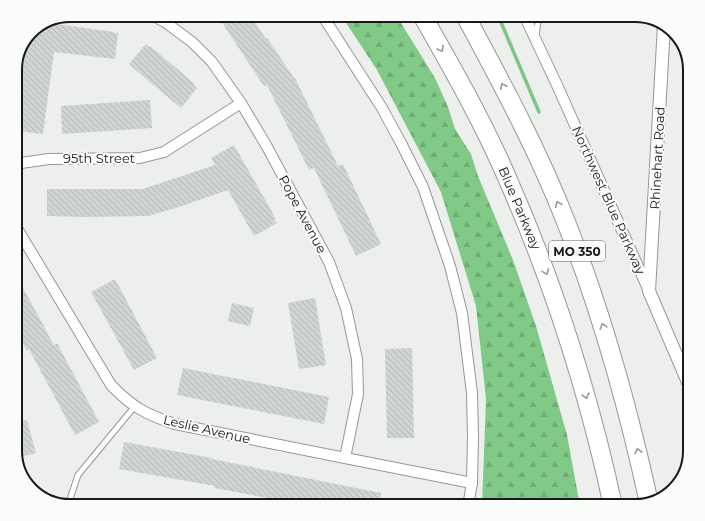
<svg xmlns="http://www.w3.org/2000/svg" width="705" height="521" viewBox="0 0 705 521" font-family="Montserrat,sans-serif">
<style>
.forest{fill:url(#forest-firs)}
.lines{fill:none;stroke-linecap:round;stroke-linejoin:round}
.stream{stroke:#7dc685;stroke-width:3.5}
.building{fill:url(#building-back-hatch)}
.service-casing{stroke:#959895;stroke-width:7}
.minor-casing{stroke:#959895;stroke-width:12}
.tertiary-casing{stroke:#959895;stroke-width:14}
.motorway-casing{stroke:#959895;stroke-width:20}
.service{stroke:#fff;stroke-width:5}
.minor{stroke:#fff;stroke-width:10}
.tertiary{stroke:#fff;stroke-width:12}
.motorway{stroke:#fff;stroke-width:18}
.oneway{stroke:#979897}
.labels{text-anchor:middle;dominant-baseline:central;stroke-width:4;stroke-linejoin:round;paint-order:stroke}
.shield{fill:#f9fcf9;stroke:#5c5d5c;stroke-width:1}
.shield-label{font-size:12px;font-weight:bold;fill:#181918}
.street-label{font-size:13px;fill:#181918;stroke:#f9fcf9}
.rim{fill:none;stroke:#181918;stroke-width:2}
</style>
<defs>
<pattern id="forest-firs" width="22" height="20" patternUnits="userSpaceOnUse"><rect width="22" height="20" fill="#80c987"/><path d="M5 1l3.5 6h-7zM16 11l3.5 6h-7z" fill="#6eac74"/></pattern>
<pattern id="building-back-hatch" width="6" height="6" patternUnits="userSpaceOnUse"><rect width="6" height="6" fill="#d1d5d1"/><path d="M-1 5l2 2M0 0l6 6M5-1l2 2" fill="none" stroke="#b3b6b3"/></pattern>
</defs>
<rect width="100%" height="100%" fill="#ecefec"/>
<path class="forest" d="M 341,15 L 396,15 L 435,78 L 448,107 L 455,129 L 471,154 L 478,176 L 513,260 L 536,326 L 567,435 L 580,506 L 482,506 L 486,399 L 476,306 L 441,192 L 377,70 Z"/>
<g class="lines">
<path class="stream" d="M 498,15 L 539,112"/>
</g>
<g class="building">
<path d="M 217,15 L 250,15 L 266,39 L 267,38 L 294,78 L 295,78 L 338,166 L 343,164 L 381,244 L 356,256 L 314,168 L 309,170 L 267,85 L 264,86 Z"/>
<path d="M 49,23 L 114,32 L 114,33 L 118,33 L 115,59 L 54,52 L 43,134 L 17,131 L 15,129 L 27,41 L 33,29 Z"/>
<path d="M 146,44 L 149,47 L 150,46 L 195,84 L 194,85 L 197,88 L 181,108 L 152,84 L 129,64 Z"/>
<path d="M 150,100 L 152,128 L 62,134 L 61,106 Z"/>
<path d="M 234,145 L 276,219 L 274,220 L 277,223 L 254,236 L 228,190 L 176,208 L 148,216 L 85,217 L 47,216 L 47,189 L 143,189 L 215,165 L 211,158 Z"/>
<path d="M 15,273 L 54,345 L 57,343 L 99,422 L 75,435 L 29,349 L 27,351 L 15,330 Z"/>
<path d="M 115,279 L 157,358 L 134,370 L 91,292 Z"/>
<path d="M 315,298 L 326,365 L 299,369 L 288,303 Z"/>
<path d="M 232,303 L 254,308 L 250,326 L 228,321 Z"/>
<path d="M 412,348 L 414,438 L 387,438 L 385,349 Z"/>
<path d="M 183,368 L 329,397 L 324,424 L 177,395 Z"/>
<path d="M 27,420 L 36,453 L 17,458 L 15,455 L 15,423 Z"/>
<path d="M 124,442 L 212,458 L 212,459 L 381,493 L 379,506 L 302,506 L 288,503 L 289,502 L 214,488 L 215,486 L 119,469 Z"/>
</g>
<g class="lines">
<g class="service-casing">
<g id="service">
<path d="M 536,36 L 539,15"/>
<path d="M 68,505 L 78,475 L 135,406"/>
</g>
</g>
<g class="minor-casing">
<g id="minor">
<path d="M 151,15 L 165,22 L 192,42 L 212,62 L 241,103 L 266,145 L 329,262 L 346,308 L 357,359 L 358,394 L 345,458"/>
<path d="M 322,15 L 382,108 L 402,145 L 423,187 L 450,266 L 462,313 L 472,393 L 473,437 L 472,483 L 468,506"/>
<path d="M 524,15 L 557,85 L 649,291"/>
<path d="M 15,165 L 21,163 L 49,159 L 140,158 L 164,152 L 241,103"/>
<path d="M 15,225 L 111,385 C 132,407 147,415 175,424 L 345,458 L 472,483"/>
</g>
</g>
<g class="tertiary-casing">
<path id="tertiary" d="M 664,25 L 649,291 L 690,387"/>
</g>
<g class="motorway-casing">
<g id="motorway">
<path d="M 422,15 C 451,66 481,118 505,173 C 553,281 588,390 613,506"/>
<path d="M 465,15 C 501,82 538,150 566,222 C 602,313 628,407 649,503"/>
</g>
</g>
<use href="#service" class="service"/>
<use href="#minor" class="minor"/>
<use href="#tertiary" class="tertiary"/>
<use href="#motorway" class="motorway"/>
</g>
<defs><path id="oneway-chevron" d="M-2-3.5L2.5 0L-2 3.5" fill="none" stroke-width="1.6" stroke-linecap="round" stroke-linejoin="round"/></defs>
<g class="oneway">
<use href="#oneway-chevron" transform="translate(441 49) rotate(60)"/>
<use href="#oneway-chevron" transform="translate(503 86) rotate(-116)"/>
<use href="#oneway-chevron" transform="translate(558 204) rotate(-114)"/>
<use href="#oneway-chevron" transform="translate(546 272) rotate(70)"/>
<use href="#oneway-chevron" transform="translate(603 326) rotate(-107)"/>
<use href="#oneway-chevron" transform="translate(586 396) rotate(74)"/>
<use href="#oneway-chevron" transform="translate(638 451) rotate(-103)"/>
</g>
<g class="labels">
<rect class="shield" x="549" y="241" width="56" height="20" rx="3"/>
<g class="shield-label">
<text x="577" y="251">MO 350</text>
</g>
<g class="street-label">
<text x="99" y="158">95th Street</text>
<text transform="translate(657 158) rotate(-87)">Rhinehart Road</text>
<text transform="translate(609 200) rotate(66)">Northwest Blue Parkway</text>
<text transform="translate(520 208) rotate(67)">Blue Parkway</text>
<text transform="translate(303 214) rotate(62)">Pope Avenue</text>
<text transform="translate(207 429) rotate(13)">Leslie Avenue</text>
</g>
</g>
<path d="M0 0H705V521H0ZM70 22H635A48 48 0 0 1 683 70V451A48 48 0 0 1 635 499H70A48 48 0 0 1 22 451V70A48 48 0 0 1 70 22Z" fill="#f9fcf9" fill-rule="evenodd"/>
<path class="rim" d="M70 22H635A48 48 0 0 1 683 70V451A48 48 0 0 1 635 499H70A48 48 0 0 1 22 451V70A48 48 0 0 1 70 22Z"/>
</svg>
